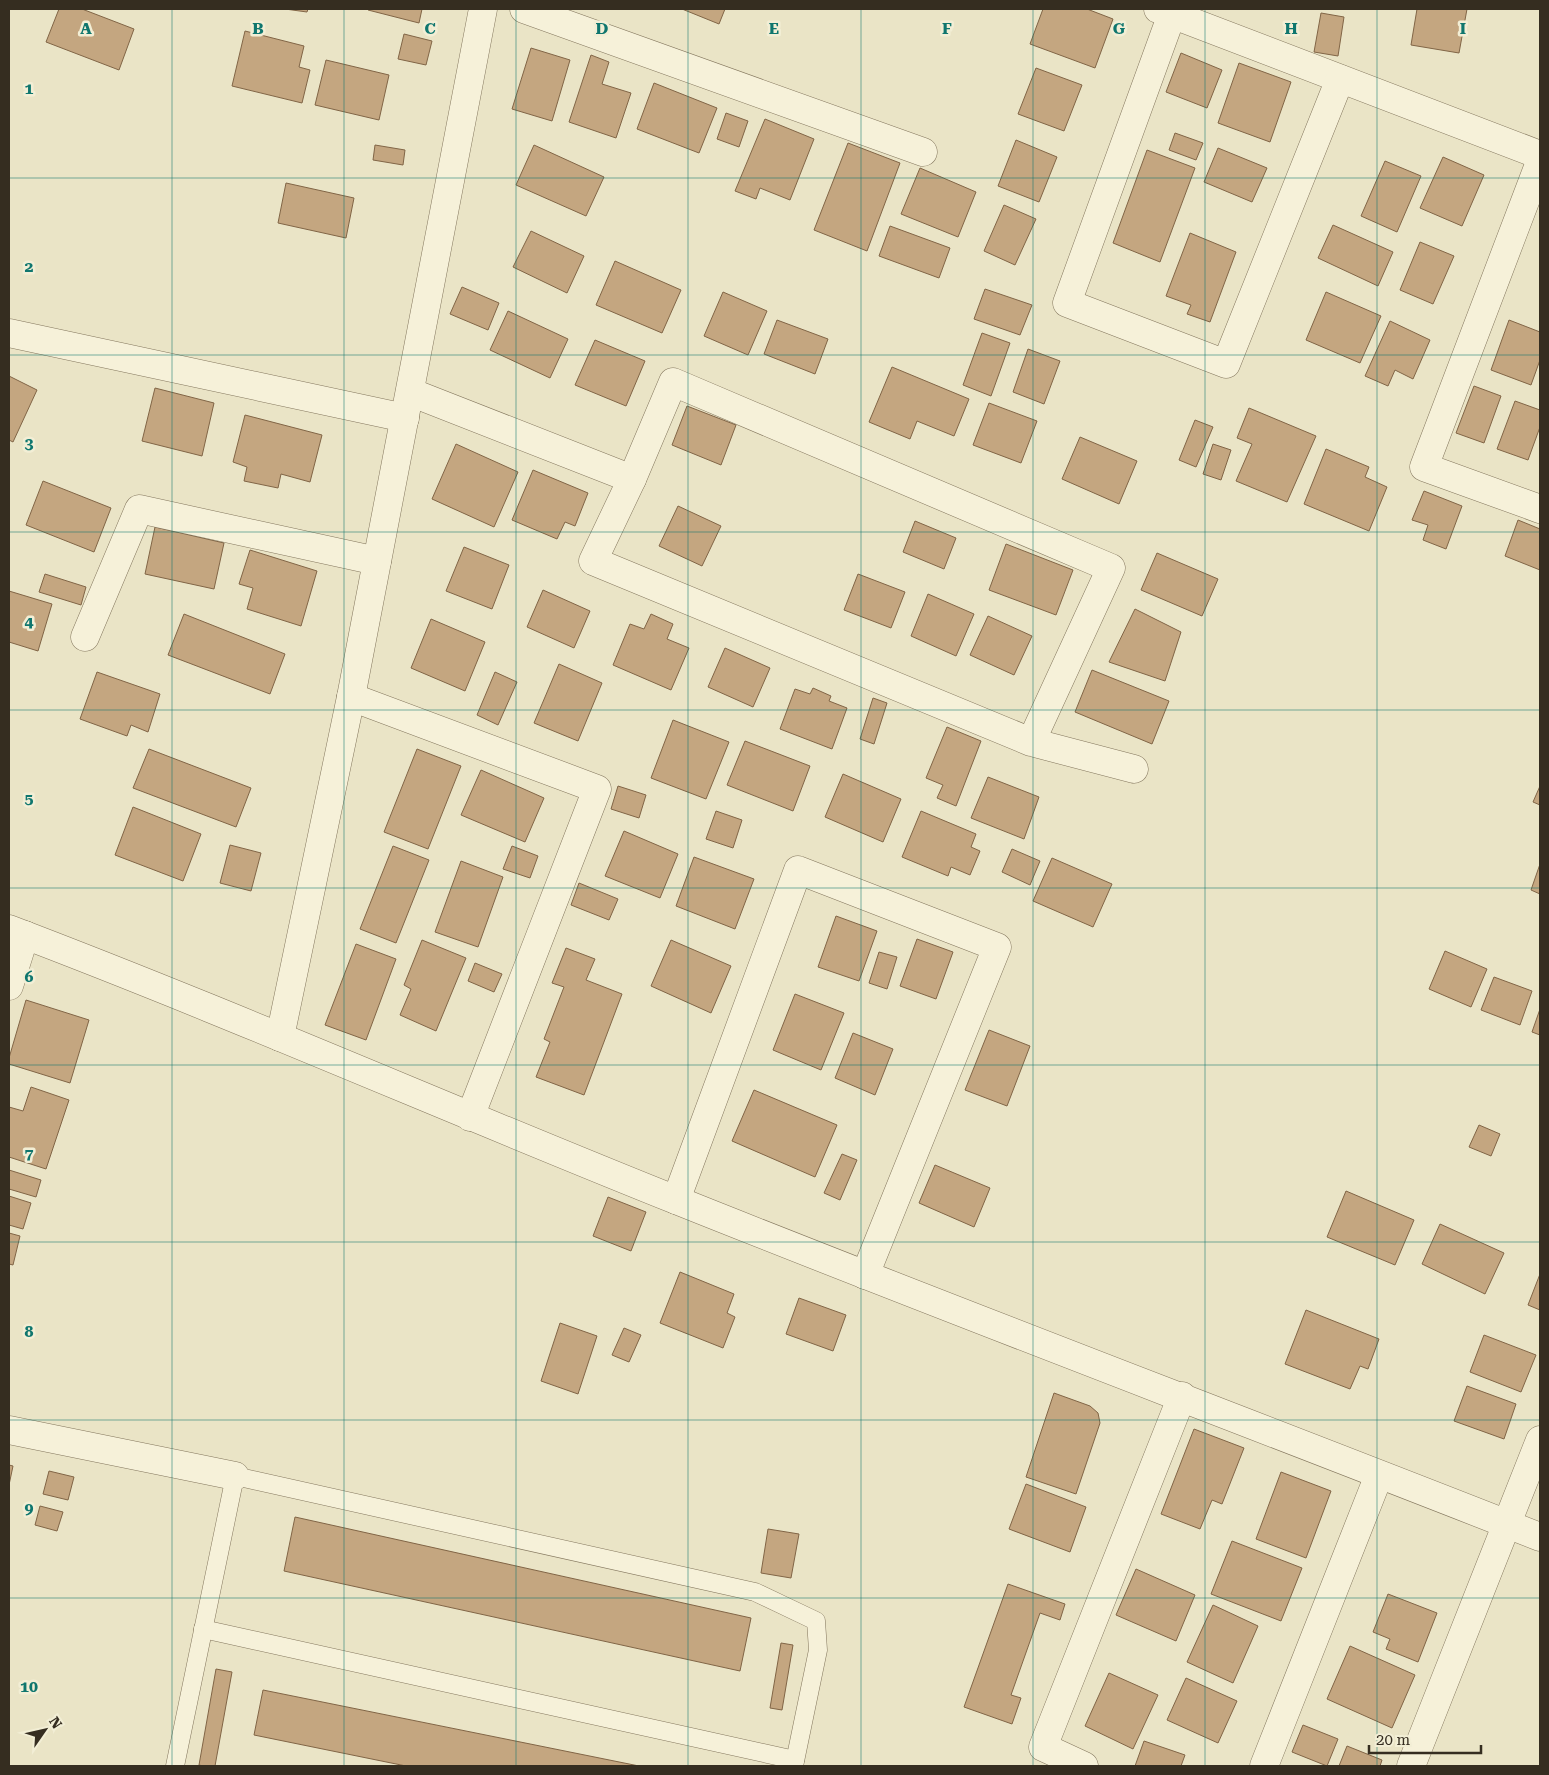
<svg xmlns="http://www.w3.org/2000/svg" width="1549" height="1775" viewBox="0 0 1549 1775" font-family="'Roboto Serif',serif">
<style>
.building{fill:#c4a680;stroke:#816546}
.lines{fill:none;stroke-linecap:round;stroke-linejoin:round}
.service-casing{stroke:#84775e;stroke-width:19}
.minor-casing{stroke:#84775e;stroke-width:29}
.service{stroke:#f6f1d9;stroke-width:18}
.minor{stroke:#f6f1d9;stroke-width:28}
.grid{fill:none;stroke:#0f766e;stroke-width:1;stroke-opacity:0.55}
.grid-label{font-size:16px;text-anchor:middle;font-weight:bold;fill:#0f766e;stroke:#f2eed5;stroke-width:5;stroke-linejoin:round;paint-order:stroke}
</style>
<rect width="100%" height="100%" fill="#eae4c6"/>
<g class="building">
<path d="M 59,9 L 82,9 L 134,29 L 119,70 L 46,42 Z"/>
<path d="M 285,9 L 308,9 L 307,12 Z"/>
<path d="M 368,9 L 422,9 L 419,23 L 368,10 Z"/>
<path d="M 682,9 L 725,9 L 719,24 Z"/>
<path d="M 1043,9 L 1087,9 L 1113,19 L 1095,68 L 1030,44 Z"/>
<path d="M 1417,9 L 1467,9 L 1459,53 L 1411,45 Z"/>
<path d="M 1321,13 L 1344,17 L 1338,56 L 1314,52 Z"/>
<path d="M 245,31 L 304,46 L 299,67 L 310,70 L 302,103 L 232,86 Z"/>
<path d="M 404,34 L 432,41 L 426,65 L 398,59 Z"/>
<path d="M 531,48 L 570,60 L 552,121 L 512,109 Z"/>
<path d="M 1181,53 L 1222,70 L 1207,108 L 1166,92 Z"/>
<path d="M 591,55 L 609,62 L 602,84 L 631,93 L 616,138 L 569,122 Z"/>
<path d="M 326,60 L 389,75 L 379,120 L 315,105 Z"/>
<path d="M 1239,63 L 1291,82 L 1270,142 L 1218,123 Z"/>
<path d="M 1036,68 L 1082,85 L 1064,131 L 1018,114 Z"/>
<path d="M 654,83 L 717,108 L 699,153 L 637,129 Z"/>
<path d="M 726,113 L 748,121 L 739,147 L 717,139 Z"/>
<path d="M 765,119 L 814,139 L 790,200 L 760,188 L 756,199 L 735,191 Z"/>
<path d="M 1175,133 L 1203,143 L 1196,160 L 1169,150 Z"/>
<path d="M 1016,140 L 1057,157 L 1039,202 L 998,186 Z"/>
<path d="M 848,143 L 900,163 L 867,251 L 814,230 Z"/>
<path d="M 375,145 L 405,150 L 403,165 L 373,160 Z"/>
<path d="M 534,145 L 604,177 L 586,216 L 516,185 Z"/>
<path d="M 1218,148 L 1267,168 L 1252,202 L 1204,182 Z"/>
<path d="M 1147,150 L 1195,168 L 1160,262 L 1113,243 Z"/>
<path d="M 1443,157 L 1484,175 L 1462,226 L 1420,208 Z"/>
<path d="M 1385,161 L 1421,176 L 1397,232 L 1361,216 Z"/>
<path d="M 920,168 L 976,192 L 958,237 L 901,214 Z"/>
<path d="M 286,183 L 354,198 L 346,238 L 278,223 Z"/>
<path d="M 1004,205 L 1036,219 L 1015,265 L 984,251 Z"/>
<path d="M 1333,225 L 1393,252 L 1378,286 L 1318,258 Z"/>
<path d="M 890,226 L 950,248 L 939,278 L 879,256 Z"/>
<path d="M 531,231 L 584,256 L 567,293 L 513,267 Z"/>
<path d="M 1190,233 L 1236,252 L 1210,322 L 1187,314 L 1191,305 L 1166,296 Z"/>
<path d="M 1420,242 L 1454,256 L 1433,304 L 1400,290 Z"/>
<path d="M 615,261 L 681,290 L 662,333 L 596,305 Z"/>
<path d="M 462,287 L 499,303 L 488,330 L 450,314 Z"/>
<path d="M 985,289 L 1032,305 L 1020,335 L 974,319 Z"/>
<path d="M 723,292 L 767,311 L 748,355 L 704,336 Z"/>
<path d="M 1326,292 L 1381,316 L 1360,363 L 1306,340 Z"/>
<path d="M 508,311 L 568,339 L 550,378 L 490,350 Z"/>
<path d="M 777,320 L 828,339 L 815,374 L 764,354 Z"/>
<path d="M 1509,320 L 1540,332 L 1540,360 L 1531,385 L 1491,370 Z"/>
<path d="M 1390,321 L 1430,340 L 1413,379 L 1395,370 L 1388,386 L 1365,376 Z"/>
<path d="M 982,333 L 1010,343 L 991,396 L 963,385 Z"/>
<path d="M 595,340 L 645,361 L 626,406 L 575,385 Z"/>
<path d="M 1028,349 L 1060,361 L 1044,404 L 1013,392 Z"/>
<path d="M 892,367 L 969,399 L 954,436 L 917,421 L 910,439 L 869,422 Z"/>
<path d="M 9,376 L 37,390 L 13,442 L 9,440 Z"/>
<path d="M 1474,386 L 1501,396 L 1484,443 L 1456,433 Z"/>
<path d="M 155,388 L 214,403 L 202,456 L 142,441 Z"/>
<path d="M 1515,401 L 1540,410 L 1540,427 L 1528,460 L 1497,449 Z"/>
<path d="M 989,403 L 1037,421 L 1021,463 L 973,445 Z"/>
<path d="M 687,406 L 736,425 L 721,465 L 672,445 Z"/>
<path d="M 1249,408 L 1316,436 L 1287,502 L 1236,481 L 1252,444 L 1237,438 Z"/>
<path d="M 245,415 L 322,435 L 310,482 L 281,474 L 278,488 L 244,481 L 247,467 L 233,462 Z"/>
<path d="M 1195,420 L 1213,427 L 1196,467 L 1179,460 Z"/>
<path d="M 1080,437 L 1137,461 L 1119,504 L 1062,479 Z"/>
<path d="M 456,444 L 518,472 L 494,527 L 432,499 Z"/>
<path d="M 1213,444 L 1231,450 L 1221,480 L 1203,474 Z"/>
<path d="M 1326,449 L 1369,467 L 1365,477 L 1387,487 L 1369,531 L 1304,504 Z"/>
<path d="M 533,470 L 588,493 L 575,526 L 565,522 L 557,539 L 512,520 Z"/>
<path d="M 43,481 L 111,508 L 94,552 L 26,525 Z"/>
<path d="M 1424,491 L 1462,506 L 1446,549 L 1423,540 L 1428,525 L 1412,520 Z"/>
<path d="M 678,506 L 721,526 L 702,566 L 659,546 Z"/>
<path d="M 1518,520 L 1540,529 L 1540,570 L 1505,556 Z"/>
<path d="M 915,521 L 956,538 L 944,569 L 903,552 Z"/>
<path d="M 155,527 L 224,543 L 214,589 L 145,574 Z"/>
<path d="M 1006,544 L 1073,570 L 1056,615 L 989,590 Z"/>
<path d="M 464,547 L 509,565 L 492,609 L 446,591 Z"/>
<path d="M 250,550 L 317,571 L 301,626 L 247,609 L 253,588 L 239,584 Z"/>
<path d="M 1157,553 L 1218,579 L 1202,616 L 1141,590 Z"/>
<path d="M 45,574 L 86,587 L 81,605 L 39,592 Z"/>
<path d="M 858,574 L 905,592 L 891,628 L 844,610 Z"/>
<path d="M 543,590 L 590,611 L 574,648 L 527,627 Z"/>
<path d="M 9,591 L 52,604 L 38,651 L 9,642 Z"/>
<path d="M 928,594 L 974,614 L 956,656 L 911,636 Z"/>
<path d="M 1135,609 L 1181,632 L 1165,681 L 1109,662 Z"/>
<path d="M 184,614 L 285,654 L 270,694 L 168,655 Z"/>
<path d="M 651,614 L 673,624 L 667,639 L 689,648 L 671,690 L 613,665 L 630,624 L 644,629 Z"/>
<path d="M 988,616 L 1032,636 L 1014,675 L 970,655 Z"/>
<path d="M 431,619 L 485,642 L 465,691 L 411,668 Z"/>
<path d="M 725,648 L 770,668 L 753,707 L 708,687 Z"/>
<path d="M 559,664 L 602,683 L 578,741 L 534,723 Z"/>
<path d="M 1092,670 L 1169,701 L 1152,744 L 1075,712 Z"/>
<path d="M 97,672 L 160,694 L 148,732 L 131,725 L 127,736 L 80,719 Z"/>
<path d="M 495,672 L 517,682 L 498,725 L 477,715 Z"/>
<path d="M 813,688 L 831,696 L 829,701 L 847,708 L 832,749 L 780,729 L 795,689 L 810,694 Z"/>
<path d="M 873,698 L 887,703 L 874,744 L 860,739 Z"/>
<path d="M 673,720 L 729,742 L 706,799 L 651,778 Z"/>
<path d="M 947,727 L 981,741 L 956,806 L 937,798 L 943,785 L 926,778 Z"/>
<path d="M 745,741 L 810,766 L 793,811 L 727,785 Z"/>
<path d="M 149,749 L 251,788 L 236,827 L 133,788 Z"/>
<path d="M 417,749 L 461,766 L 428,849 L 384,832 Z"/>
<path d="M 481,770 L 544,798 L 525,842 L 461,815 Z"/>
<path d="M 843,774 L 901,799 L 883,842 L 825,817 Z"/>
<path d="M 988,777 L 1039,797 L 1024,839 L 971,818 Z"/>
<path d="M 618,786 L 646,795 L 639,818 L 611,809 Z"/>
<path d="M 1540,786 L 1540,805 L 1533,802 Z"/>
<path d="M 133,807 L 201,834 L 183,881 L 115,855 Z"/>
<path d="M 716,811 L 742,820 L 733,848 L 706,839 Z"/>
<path d="M 921,811 L 976,834 L 971,847 L 980,851 L 970,875 L 951,867 L 948,876 L 902,857 Z"/>
<path d="M 624,831 L 678,854 L 660,898 L 605,876 Z"/>
<path d="M 230,845 L 261,853 L 251,891 L 220,883 Z"/>
<path d="M 393,846 L 429,860 L 396,943 L 360,929 Z"/>
<path d="M 512,846 L 538,856 L 530,878 L 503,869 Z"/>
<path d="M 1012,849 L 1040,861 L 1030,885 L 1002,872 Z"/>
<path d="M 694,857 L 754,879 L 735,929 L 676,906 Z"/>
<path d="M 1052,858 L 1112,884 L 1093,927 L 1033,901 Z"/>
<path d="M 461,861 L 503,877 L 478,947 L 435,932 Z"/>
<path d="M 1540,864 L 1540,894 L 1531,890 Z"/>
<path d="M 579,883 L 618,899 L 609,920 L 571,905 Z"/>
<path d="M 836,916 L 877,931 L 859,981 L 818,967 Z"/>
<path d="M 917,939 L 953,952 L 936,999 L 900,986 Z"/>
<path d="M 422,940 L 466,958 L 436,1031 L 400,1015 L 411,989 L 404,985 Z"/>
<path d="M 671,940 L 731,966 L 711,1013 L 651,986 Z"/>
<path d="M 356,944 L 396,959 L 366,1040 L 325,1025 Z"/>
<path d="M 566,948 L 595,959 L 586,980 L 622,994 L 584,1095 L 536,1077 L 550,1042 L 544,1039 L 564,987 L 552,983 Z"/>
<path d="M 1445,951 L 1487,969 L 1471,1007 L 1429,989 Z"/>
<path d="M 879,952 L 897,957 L 887,989 L 869,983 Z"/>
<path d="M 475,963 L 502,974 L 494,992 L 468,981 Z"/>
<path d="M 1494,977 L 1532,991 L 1520,1025 L 1481,1010 Z"/>
<path d="M 795,994 L 844,1013 L 821,1070 L 773,1050 Z"/>
<path d="M 26,1000 L 89,1020 L 70,1083 L 9,1064 L 9,1058 Z"/>
<path d="M 1540,1009 L 1540,1035 L 1532,1032 Z"/>
<path d="M 989,1030 L 1030,1046 L 1007,1106 L 965,1090 Z"/>
<path d="M 853,1033 L 893,1049 L 875,1095 L 835,1078 Z"/>
<path d="M 31,1087 L 69,1100 L 46,1169 L 9,1157 L 9,1107 L 23,1111 Z"/>
<path d="M 754,1090 L 837,1125 L 815,1177 L 732,1141 Z"/>
<path d="M 1479,1125 L 1500,1134 L 1491,1156 L 1469,1147 Z"/>
<path d="M 842,1154 L 857,1160 L 840,1200 L 824,1193 Z"/>
<path d="M 935,1165 L 990,1188 L 974,1227 L 919,1203 Z"/>
<path d="M 9,1170 L 41,1180 L 36,1197 L 9,1189 Z"/>
<path d="M 1346,1191 L 1414,1220 L 1395,1265 L 1327,1237 Z"/>
<path d="M 9,1196 L 31,1203 L 23,1229 L 9,1225 Z"/>
<path d="M 608,1197 L 646,1212 L 631,1251 L 593,1236 Z"/>
<path d="M 1440,1224 L 1504,1253 L 1485,1294 L 1422,1264 Z"/>
<path d="M 9,1233 L 20,1236 L 13,1265 L 9,1264 Z"/>
<path d="M 680,1272 L 734,1294 L 727,1313 L 735,1317 L 723,1348 L 660,1323 Z"/>
<path d="M 1540,1274 L 1540,1310 L 1528,1305 Z"/>
<path d="M 799,1298 L 846,1315 L 833,1351 L 786,1334 Z"/>
<path d="M 1306,1310 L 1379,1339 L 1368,1369 L 1360,1366 L 1350,1389 L 1285,1364 Z"/>
<path d="M 560,1323 L 597,1336 L 578,1394 L 541,1381 Z"/>
<path d="M 624,1328 L 641,1335 L 629,1362 L 612,1355 Z"/>
<path d="M 1484,1335 L 1536,1355 L 1521,1392 L 1470,1372 Z"/>
<path d="M 1467,1386 L 1516,1404 L 1504,1439 L 1454,1421 Z"/>
<path d="M 1054,1393 L 1090,1406 L 1098,1413 L 1100,1423 L 1076,1494 L 1026,1477 Z"/>
<path d="M 1194,1429 L 1244,1448 L 1222,1504 L 1212,1500 L 1200,1529 L 1161,1514 Z"/>
<path d="M 9,1465 L 13,1466 L 9,1485 Z"/>
<path d="M 49,1471 L 74,1477 L 68,1500 L 43,1494 Z"/>
<path d="M 1281,1472 L 1331,1491 L 1306,1558 L 1256,1539 Z"/>
<path d="M 1026,1484 L 1086,1507 L 1070,1552 L 1009,1529 Z"/>
<path d="M 40,1506 L 63,1512 L 57,1531 L 35,1525 Z"/>
<path d="M 295,1517 L 751,1618 L 740,1671 L 284,1571 Z"/>
<path d="M 768,1529 L 799,1534 L 791,1578 L 761,1573 Z"/>
<path d="M 1232,1541 L 1302,1568 L 1281,1621 L 1211,1594 Z"/>
<path d="M 1136,1569 L 1195,1595 L 1176,1641 L 1116,1615 Z"/>
<path d="M 1008,1584 L 1065,1604 L 1060,1620 L 1040,1613 L 1011,1695 L 1021,1698 L 1012,1724 L 964,1707 Z"/>
<path d="M 1388,1594 L 1437,1613 L 1418,1662 L 1386,1649 L 1390,1639 L 1373,1632 Z"/>
<path d="M 1213,1605 L 1258,1626 L 1233,1683 L 1187,1662 Z"/>
<path d="M 781,1643 L 793,1645 L 782,1710 L 770,1708 Z"/>
<path d="M 1350,1646 L 1415,1675 L 1392,1728 L 1327,1699 Z"/>
<path d="M 216,1669 L 232,1672 L 215,1766 L 203,1766 L 199,1765 Z"/>
<path d="M 1109,1673 L 1158,1695 L 1133,1749 L 1085,1726 Z"/>
<path d="M 1186,1678 L 1237,1701 L 1218,1743 L 1167,1720 Z"/>
<path d="M 263,1690 L 639,1766 L 406,1766 L 254,1735 Z"/>
<path d="M 1303,1725 L 1338,1739 L 1327,1766 L 1292,1752 Z"/>
<path d="M 1144,1741 L 1185,1755 L 1181,1766 L 1135,1766 Z"/>
<path d="M 1347,1746 L 1382,1760 L 1380,1766 L 1339,1766 Z"/>
</g>
<g class="lines">
<g class="service-casing">
<g id="service">
<path d="M 203,1629 L 795,1760"/>
<path d="M 175,1766 L 235,1476 L 755,1592 L 816,1621 L 818,1650 L 794,1766"/>
</g>
</g>
<g class="minor-casing">
<g id="minor">
<path d="M 524,9 L 923,152"/>
<path d="M 1158,9 L 1540,155"/>
<path d="M 1172,14 L 1067,303 L 1226,364 L 1340,79"/>
<path d="M 1540,162 L 1424,467 L 1540,509"/>
<path d="M 9,333 L 405,418"/>
<path d="M 410,392 L 632,479"/>
<path d="M 85,637 L 139,509 L 377,561"/>
<path d="M 351,697 L 597,789 L 470,1117"/>
<path d="M 1031,742 L 1111,568 L 673,382 L 632,479 L 593,561 L 1031,742 L 1134,769"/>
<path d="M 9,929 C 233,1014 453,1111 676,1200 C 963,1315 1253,1424 1540,1537"/>
<path d="M 9,986 L 25,935"/>
<path d="M 280,1037 L 351,697 L 483,9"/>
<path d="M 676,1200 L 798,870 L 997,947 L 865,1275"/>
<path d="M 9,1430 L 235,1476"/>
<path d="M 1084,1766 L 1043,1747 L 1182,1396"/>
<path d="M 1264,1766 L 1379,1475"/>
<path d="M 1411,1766 L 1540,1440"/>
</g>
</g>
<use href="#service" class="service"/>
<use href="#minor" class="minor"/>
</g>
<path class="grid" d="M 172,9 L 172,1766M 344,9 L 344,1766M 516,9 L 516,1766M 688,9 L 688,1766M 861,9 L 861,1766M 1033,9 L 1033,1766M 1205,9 L 1205,1766M 1377,9 L 1377,1766M 9,178 L 1540,178M 9,355 L 1540,355M 9,532 L 1540,532M 9,710 L 1540,710M 9,888 L 1540,888M 9,1065 L 1540,1065M 9,1242 L 1540,1242M 9,1420 L 1540,1420M 9,1598 L 1540,1598"/>
<g class="grid-label">
<text x="86" y="34">A</text>
<text x="258" y="34">B</text>
<text x="430" y="34">C</text>
<text x="602" y="34">D</text>
<text x="774" y="34">E</text>
<text x="947" y="34">F</text>
<text x="1119" y="34">G</text>
<text x="1291" y="34">H</text>
<text x="1463" y="34">I</text>
<text x="29" y="94">1</text>
<text x="29" y="272">2</text>
<text x="29" y="449">3</text>
<text x="29" y="627">4</text>
<text x="29" y="804">5</text>
<text x="29" y="982">6</text>
<text x="29" y="1159">7</text>
<text x="29" y="1337">8</text>
<text x="29" y="1514">9</text>
<text x="29" y="1692">10</text>
</g>
<rect width="1549" height="1775" fill="none" stroke="#352d20" stroke-width="20"/>
<g transform="translate(45 1730) rotate(56)" stroke="#f2eed5" stroke-width="4" paint-order="stroke">
<path d="M0-4L9 19L0 12L-9 19Z" fill="#352d20"/>
<text y="-8" font-size="14" font-weight="bold" text-anchor="middle" fill="#352d20">N</text>
</g>
<path d="M1369 1745v8h112v-8" fill="none" stroke="#352d20" stroke-width="2.5"/>
<text x="1376" y="1745" font-size="15" fill="#352d20" stroke="#f2eed5" stroke-width="4" paint-order="stroke">20 m</text>
</svg>
